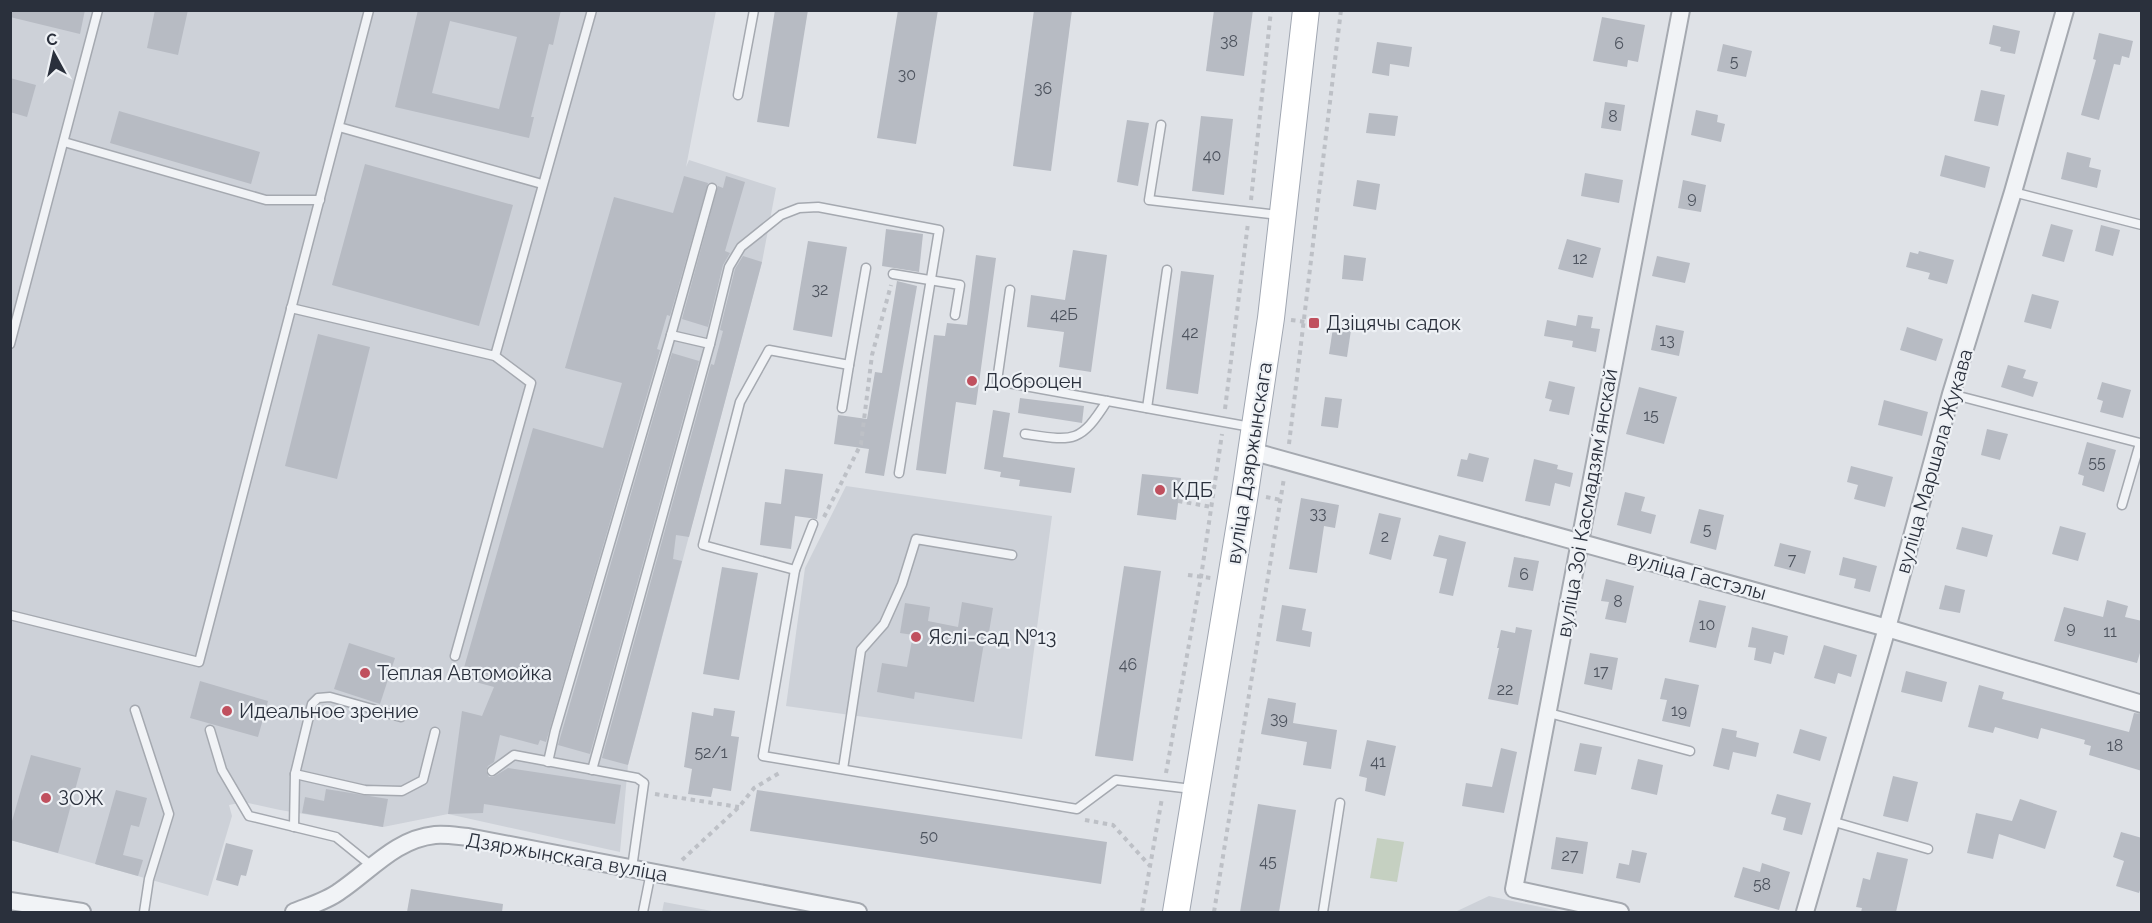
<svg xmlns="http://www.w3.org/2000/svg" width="2152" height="923" viewBox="0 0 2152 923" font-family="Raleway,sans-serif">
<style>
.built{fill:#cdd1d8}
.green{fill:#c5d0c1}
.building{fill:#b7bbc3;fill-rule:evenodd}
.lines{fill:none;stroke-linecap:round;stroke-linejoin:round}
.lane-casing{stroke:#a5a9b0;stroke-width:11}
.street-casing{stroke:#a5a9b0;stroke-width:20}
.primary-casing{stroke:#a0a6b1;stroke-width:28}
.path{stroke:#bdc0c6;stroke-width:4;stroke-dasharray:4.5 4.5;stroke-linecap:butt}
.lane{stroke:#f1f3f6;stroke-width:8}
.street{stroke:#f1f3f6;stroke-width:16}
.primary{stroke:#fff;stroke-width:26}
.poi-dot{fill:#c0505e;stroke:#eef1f5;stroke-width:2}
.labels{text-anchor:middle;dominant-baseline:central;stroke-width:4.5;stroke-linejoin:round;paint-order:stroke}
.number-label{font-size:16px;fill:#4d535e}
.poi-label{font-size:20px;fill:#2a303c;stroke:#eef1f5;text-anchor:start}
.street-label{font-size:20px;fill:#2a303c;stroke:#eef1f5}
</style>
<rect width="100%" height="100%" fill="#dfe2e7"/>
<g class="built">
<path d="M 10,11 L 716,11 L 686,167 L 689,160 L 776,188 L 762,262 L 628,765 L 620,852 L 448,814 L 383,827 L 280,810 L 244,802 L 229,805 L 232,816 L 208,896 L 11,840 Z"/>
<path d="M 846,486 L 1052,516 L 1022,739 L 786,706 L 805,568 Z"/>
<path d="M 1489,896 L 1564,912 L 1455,912 Z"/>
<path d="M 664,902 L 717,912 L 662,912 Z"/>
</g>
<path class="green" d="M 1377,838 L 1404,842 L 1397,882 L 1370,878 Z"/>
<g class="building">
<path d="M 10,10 L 85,10 L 80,34 L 10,17 Z"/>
<path d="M 155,10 L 188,10 L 178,55 L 147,48 Z"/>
<path d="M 418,10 L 561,10 L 553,45 L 549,44 L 531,117 L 534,117 L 529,138 L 395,107 ZM 450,21 L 517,37 L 499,109 L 432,93 Z"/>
<path d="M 775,10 L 808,10 L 789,127 L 757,122 Z"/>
<path d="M 898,10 L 938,10 L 916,144 L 877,138 Z"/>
<path d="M 1034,10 L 1072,10 L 1051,171 L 1013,166 Z"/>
<path d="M 1214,10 L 1253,10 L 1244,76 L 1206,71 Z"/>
<path d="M 1602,17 L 1645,25 L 1638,62 L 1628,60 L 1627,67 L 1593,61 Z"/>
<path d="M 1993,25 L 2020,31 L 2015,54 L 2000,51 L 2001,47 L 1989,44 Z"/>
<path d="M 2099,33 L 2133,41 L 2129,58 L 2122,56 L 2120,65 L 2114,64 L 2099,120 L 2081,115 L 2096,60 L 2093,59 Z"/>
<path d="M 1377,42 L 1412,47 L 1409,67 L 1390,64 L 1389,76 L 1372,73 Z"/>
<path d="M 1723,44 L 1752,51 L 1746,77 L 1717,71 Z"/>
<path d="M 10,78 L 36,85 L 27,117 L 10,112 Z"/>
<path d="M 1981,90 L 2005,95 L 1998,126 L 1974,121 Z"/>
<path d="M 1605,102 L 1625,105 L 1621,131 L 1601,128 Z"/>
<path d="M 1696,110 L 1718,115 L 1717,122 L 1725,124 L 1721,142 L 1691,135 Z"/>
<path d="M 119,111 L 260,152 L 251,184 L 110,143 Z"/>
<path d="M 1369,113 L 1398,116 L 1395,136 L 1366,133 Z"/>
<path d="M 1201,116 L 1233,119 L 1224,195 L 1192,191 Z"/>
<path d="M 1127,120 L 1149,123 L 1138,186 L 1117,182 Z"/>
<path d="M 2067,152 L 2091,158 L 2089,167 L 2101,170 L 2097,188 L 2061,179 Z"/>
<path d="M 1945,155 L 1990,167 L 1985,188 L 1940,176 Z"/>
<path d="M 365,164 L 513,205 L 479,326 L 332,285 Z"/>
<path d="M 1585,173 L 1623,180 L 1619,203 L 1581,196 Z"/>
<path d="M 684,176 L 708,183 L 670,316 L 667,315 L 657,349 L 660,350 L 546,742 L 540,740 L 538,745 L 500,735 L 494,762 L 488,766 L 486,771 L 489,777 L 493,777 L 508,768 L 621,785 L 615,824 L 484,804 L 483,813 L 448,814 L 462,711 L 482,716 L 494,687 L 461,678 L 533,428 L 603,448 L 622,383 L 565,368 L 614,197 L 673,213 Z"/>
<path d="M 726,176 L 745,182 L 725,251 L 730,253 L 723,265 L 708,327 L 682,319 L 718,186 L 723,188 Z"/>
<path d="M 1357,180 L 1380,184 L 1376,210 L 1353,206 Z"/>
<path d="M 1683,180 L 1706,185 L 1701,212 L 1678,208 Z"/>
<path d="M 2051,224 L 2073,230 L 2064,262 L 2042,256 Z"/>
<path d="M 2101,225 L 2120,230 L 2113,256 L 2095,251 Z"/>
<path d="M 886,229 L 923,234 L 919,272 L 882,266 Z"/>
<path d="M 1567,239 L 1601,248 L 1593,278 L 1558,269 Z"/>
<path d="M 808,241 L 847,247 L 832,337 L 793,330 Z"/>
<path d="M 1073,250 L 1107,255 L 1091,372 L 1059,367 L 1064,332 L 1027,327 L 1031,295 L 1065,300 Z"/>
<path d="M 1919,251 L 1954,260 L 1947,284 L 1928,279 L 1930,273 L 1906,267 L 1910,252 L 1918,254 Z"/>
<path d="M 976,255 L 996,258 L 976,405 L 956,402 L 946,474 L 916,470 L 934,335 L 945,336 L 947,323 L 967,325 Z"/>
<path d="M 1344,255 L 1366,258 L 1363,281 L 1342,279 Z"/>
<path d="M 743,256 L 762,262 L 689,537 L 676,535 L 673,559 L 682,561 L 628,765 L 602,758 L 711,364 L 714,365 L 723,331 L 720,330 L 735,269 Z"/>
<path d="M 1657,256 L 1690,263 L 1685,283 L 1652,276 Z"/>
<path d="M 1181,271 L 1214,275 L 1198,394 L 1166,389 Z"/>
<path d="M 897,281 L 917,286 L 884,476 L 865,473 L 869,449 L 834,444 L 838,415 L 867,419 L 875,372 L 882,373 Z"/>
<path d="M 2032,294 L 2059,301 L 2051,329 L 2024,322 Z"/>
<path d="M 1578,315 L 1593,317 L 1591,328 L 1600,329 L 1596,352 L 1572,347 L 1573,341 L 1544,336 L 1547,320 L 1576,326 Z"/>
<path d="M 1656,325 L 1684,331 L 1679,356 L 1651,350 Z"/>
<path d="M 1907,327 L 1943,339 L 1936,361 L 1900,350 Z"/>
<path d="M 1333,328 L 1351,330 L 1347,357 L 1329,354 Z"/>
<path d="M 318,334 L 370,347 L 337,479 L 285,466 Z"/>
<path d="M 672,353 L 699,361 L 590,754 L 558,745 Z"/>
<path d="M 2008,365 L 2026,370 L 2023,378 L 2038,382 L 2033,397 L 2001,387 Z"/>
<path d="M 1549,381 L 1575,387 L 1569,415 L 1549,411 L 1552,400 L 1545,398 Z"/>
<path d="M 2102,382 L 2131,390 L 2123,418 L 2100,412 L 2103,401 L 2097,399 Z"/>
<path d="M 1639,387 L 1677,397 L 1664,444 L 1626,434 Z"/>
<path d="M 1325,397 L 1342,399 L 1338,428 L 1321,426 Z"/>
<path d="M 1020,398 L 1084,406 L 1082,423 L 1018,413 Z"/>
<path d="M 1884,400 L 1928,412 L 1922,436 L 1878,425 Z"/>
<path d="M 993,410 L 1010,413 L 1003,457 L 1075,468 L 1071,493 L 1019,486 L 1020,480 L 1000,477 L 1001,472 L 984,469 Z"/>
<path d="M 1987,429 L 2008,434 L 2000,460 L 1981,455 Z"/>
<path d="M 2087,442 L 2116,450 L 2104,492 L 2082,485 L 2084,476 L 2078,474 Z"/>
<path d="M 1469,453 L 1489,458 L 1483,482 L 1457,476 L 1461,459 L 1467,460 Z"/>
<path d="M 1534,459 L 1558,465 L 1557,469 L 1573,473 L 1570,487 L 1555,483 L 1550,506 L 1525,501 Z"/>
<path d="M 1851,466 L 1893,477 L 1885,507 L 1854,499 L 1858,485 L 1847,482 Z"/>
<path d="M 785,469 L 823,474 L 817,519 L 795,516 L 791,549 L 760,545 L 765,502 L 781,504 Z"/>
<path d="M 1142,474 L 1181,478 L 1176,520 L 1137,515 Z"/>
<path d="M 1625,492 L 1645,497 L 1641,511 L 1656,515 L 1651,534 L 1617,525 Z"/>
<path d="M 1301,498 L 1339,505 L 1335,528 L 1324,526 L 1317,573 L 1289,569 Z"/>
<path d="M 1699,509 L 1724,515 L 1716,550 L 1690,543 Z"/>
<path d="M 1379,513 L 1401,518 L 1391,560 L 1369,554 Z"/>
<path d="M 2060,526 L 2086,533 L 2078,561 L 2052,554 Z"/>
<path d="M 1962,527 L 1993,535 L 1987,557 L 1956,549 Z"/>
<path d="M 1439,535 L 1466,542 L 1453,596 L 1439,593 L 1447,559 L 1433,556 Z"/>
<path d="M 1780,543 L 1811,551 L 1805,574 L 1774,566 Z"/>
<path d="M 1514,557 L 1539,561 L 1533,591 L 1508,587 Z"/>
<path d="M 1843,557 L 1877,566 L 1870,592 L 1854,588 L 1856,579 L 1839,575 Z"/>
<path d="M 1124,566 L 1161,571 L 1133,761 L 1095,756 Z"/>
<path d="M 722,567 L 758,573 L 739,680 L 703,674 Z"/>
<path d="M 1606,579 L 1634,586 L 1626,623 L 1605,619 L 1609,602 L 1601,601 Z"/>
<path d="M 1945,585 L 1965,590 L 1960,613 L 1939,609 Z"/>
<path d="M 1699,600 L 1726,606 L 1716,648 L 1689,642 Z"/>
<path d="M 2107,600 L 2128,606 L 2125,617 L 2142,621 L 2142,646 L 2137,663 L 2054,641 L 2064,607 L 2103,617 Z"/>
<path d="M 962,602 L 993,608 L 987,644 L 984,643 L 974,702 L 915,692 L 914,699 L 877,692 L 882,663 L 907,667 L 913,635 L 900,633 L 905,603 L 930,607 L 928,621 L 958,627 Z"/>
<path d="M 1282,605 L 1306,609 L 1302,630 L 1312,632 L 1310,647 L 1276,641 Z"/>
<path d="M 1516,627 L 1532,630 L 1518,705 L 1488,699 L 1499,648 L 1497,648 L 1501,630 L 1515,633 Z"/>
<path d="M 1752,627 L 1788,636 L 1784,655 L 1774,652 L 1771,664 L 1754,660 L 1756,648 L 1748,647 Z"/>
<path d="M 349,643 L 395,658 L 380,704 L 334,689 Z"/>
<path d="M 1824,645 L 1857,655 L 1851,677 L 1838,673 L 1835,684 L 1814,678 Z"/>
<path d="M 1590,653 L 1618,658 L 1612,690 L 1584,684 Z"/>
<path d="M 1906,671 L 1947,682 L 1942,702 L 1901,692 Z"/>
<path d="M 1665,678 L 1699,685 L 1690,727 L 1662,721 L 1667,700 L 1660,699 Z"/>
<path d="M 200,681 L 268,701 L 258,737 L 190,718 Z"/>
<path d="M 1979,685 L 2004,692 L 2002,699 L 2129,732 L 2134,713 L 2142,714 L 2142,771 L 2089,755 L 2091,746 L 2084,744 L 2085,740 L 2041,728 L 2038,739 L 1995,727 L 1993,733 L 1968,727 Z"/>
<path d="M 1268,698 L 1296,703 L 1293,723 L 1337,730 L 1331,769 L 1303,765 L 1307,742 L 1261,734 Z"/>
<path d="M 714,708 L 735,711 L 731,736 L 739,737 L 731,791 L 713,788 L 711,797 L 688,794 L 692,769 L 684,767 L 692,712 L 713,716 Z"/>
<path d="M 1722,728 L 1737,731 L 1736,737 L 1759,743 L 1756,757 L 1733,752 L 1729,770 L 1713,766 Z"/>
<path d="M 1800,729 L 1827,737 L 1820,761 L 1793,753 Z"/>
<path d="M 1367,740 L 1396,746 L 1385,796 L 1365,791 L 1367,778 L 1359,776 Z"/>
<path d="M 1580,743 L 1602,747 L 1596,775 L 1574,771 Z"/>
<path d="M 1501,748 L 1517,752 L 1504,813 L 1462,806 L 1466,783 L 1492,787 Z"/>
<path d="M 31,755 L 81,768 L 58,853 L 10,840 L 10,828 Z"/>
<path d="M 1638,759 L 1663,765 L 1657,795 L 1631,789 Z"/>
<path d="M 1893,776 L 1918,782 L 1908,822 L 1883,816 Z"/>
<path d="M 326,789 L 388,799 L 383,827 L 302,813 L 305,797 L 324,801 Z"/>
<path d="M 116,790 L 147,798 L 139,827 L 131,825 L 123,855 L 143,860 L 138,876 L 95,864 Z"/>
<path d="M 757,790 L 1107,842 L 1101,884 L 750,831 Z"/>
<path d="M 1777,794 L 1811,803 L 1802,835 L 1783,830 L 1786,818 L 1771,814 Z"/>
<path d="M 2020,799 L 2057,811 L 2045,849 L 1999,834 L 1993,859 L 1967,853 L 1976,813 L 2012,821 Z"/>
<path d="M 1258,804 L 1296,810 L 1279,912 L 1240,912 Z"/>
<path d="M 2121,832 L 2142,838 L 2142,884 L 2139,893 L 2116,886 L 2124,861 L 2113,857 Z"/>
<path d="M 1556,837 L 1588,842 L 1583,874 L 1551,869 Z"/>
<path d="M 226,843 L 253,850 L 246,876 L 241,875 L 238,886 L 216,880 Z"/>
<path d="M 1632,850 L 1647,853 L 1640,883 L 1616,878 L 1619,863 L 1629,865 Z"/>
<path d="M 1877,852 L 1908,859 L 1896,912 L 1861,912 L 1862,908 L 1856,907 L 1863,878 L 1870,880 Z"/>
<path d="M 1762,863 L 1790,872 L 1779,910 L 1734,897 L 1743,867 L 1760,872 Z"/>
<path d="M 411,889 L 503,904 L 502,912 L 407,912 Z"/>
</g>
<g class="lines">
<g class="lane-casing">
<g id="lane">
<path d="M 738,95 L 754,10"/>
<path d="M 1161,125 L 1149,200 L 1279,215"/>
<path d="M 339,127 L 542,184"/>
<path d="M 64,142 L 266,200 L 320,200"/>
<path d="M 2013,192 L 2142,225"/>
<path d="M 893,274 L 960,285 L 955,315"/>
<path d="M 1010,290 L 997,381 L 1251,427"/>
<path d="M 291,308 L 495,356 L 592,10"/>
<path d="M 10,344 L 98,10"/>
<path d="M 710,344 L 729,267 L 741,247 L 781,215 L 799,208 L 818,207 L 939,230 L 899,473"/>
<path d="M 1951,394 L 2140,443 L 2122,505"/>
<path d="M 842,408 L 849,365"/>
<path d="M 1147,408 L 1167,270"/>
<path d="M 1025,434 C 1073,441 1080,444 1107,401"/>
<path d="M 813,524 L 795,570 L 763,756 L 1077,809 L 1116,780 L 1192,789"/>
<path d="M 795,570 L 703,545 L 740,402 L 769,350 L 849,365 L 866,268"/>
<path d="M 10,615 L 199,662 L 369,10"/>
<path d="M 455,656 L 531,383 L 495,356"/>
<path d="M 135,710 L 169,814 L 149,879 L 144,912"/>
<path d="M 1549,713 L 1690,751"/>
<path d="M 210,730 L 222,770 L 249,816 L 336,837 L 373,867"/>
<path d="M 548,762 L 555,731 L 671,335 L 712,188"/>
<path d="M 843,769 L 861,650 L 884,624 L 902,584 L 916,539 L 1012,555"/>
<path d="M 592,770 L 710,344 L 671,335"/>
<path d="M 492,771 L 514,755 L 637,778 L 644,783 L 632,868"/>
<path d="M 295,774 L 365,790 L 402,791 L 423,780 L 435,732"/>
<path d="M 1831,821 L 1928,849"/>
<path d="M 294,827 L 295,774 L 312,704 L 318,698 L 330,697 L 401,717"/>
<path d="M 643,912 L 651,872"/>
<path d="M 1323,912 L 1340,803"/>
</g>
</g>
<g class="street-casing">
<g id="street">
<path d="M 1251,451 L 1887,628 L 2142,704"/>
<path d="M 10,901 L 82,912"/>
<path d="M 294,912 C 309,906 327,901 340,891 C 371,870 396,839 435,835 C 446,834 457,836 468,837 L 858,912"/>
<path d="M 1620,912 L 1514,889 L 1681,10"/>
<path d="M 1805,912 L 1887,628 L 1951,394 L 2013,192 L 2065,10"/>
</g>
</g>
<g class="primary-casing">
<path id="primary" d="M 1176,912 L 1245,493 L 1271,318 L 1306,10"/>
</g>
<g class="path">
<path d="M 1251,200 L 1271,10"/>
<path d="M 1291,320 L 1314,323"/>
<path d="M 1225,409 L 1248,223"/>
<path d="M 1289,444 L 1341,10"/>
<path d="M 1266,497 L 1281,500"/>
<path d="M 1178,501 L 1212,507"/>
<path d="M 824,517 L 861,444 L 872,355 L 891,285"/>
<path d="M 1188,575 L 1211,578"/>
<path d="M 1166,773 L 1201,577 L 1222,434"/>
<path d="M 655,794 L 739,807"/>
<path d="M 1085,820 L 1113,825 L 1150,866"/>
<path d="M 682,860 L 739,807 L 754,788 L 781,772"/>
<path d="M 1142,912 L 1162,798"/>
<path d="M 1214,912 L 1284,478"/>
</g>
<use href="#lane" class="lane"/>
<use href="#street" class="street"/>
<use href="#primary" class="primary"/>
</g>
<g class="poi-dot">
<rect x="1308" y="317" width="12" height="12" rx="3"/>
<circle cx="972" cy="381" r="6"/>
<circle cx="1160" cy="490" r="6"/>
<circle cx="916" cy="637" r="6"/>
<circle cx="365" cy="673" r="6"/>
<circle cx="227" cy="711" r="6"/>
<circle cx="46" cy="798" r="6"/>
</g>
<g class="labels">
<g class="number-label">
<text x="1229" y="41">38</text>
<text x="1619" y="43">6</text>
<text x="1734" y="61">5</text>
<text x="907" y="74">30</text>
<text x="1043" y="88">36</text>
<text x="1613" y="116">8</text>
<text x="1212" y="155">40</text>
<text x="1692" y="197">9</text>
<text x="1580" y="258">12</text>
<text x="820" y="289">32</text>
<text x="1064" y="314">42Б</text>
<text x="1190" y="332">42</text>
<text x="1667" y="340">13</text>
<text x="1651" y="415">15</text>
<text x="2097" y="462">55</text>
<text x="1318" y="513">33</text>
<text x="1707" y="529">5</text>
<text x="1385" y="536">2</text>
<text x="1792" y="559">7</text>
<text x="1524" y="574">6</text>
<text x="1618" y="601">8</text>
<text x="1707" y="624">10</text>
<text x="2071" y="627">9</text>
<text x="2110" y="631">11</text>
<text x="1128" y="664">46</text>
<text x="1601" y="671">17</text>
<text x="1505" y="689">22</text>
<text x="1679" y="710">19</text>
<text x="1279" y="718">39</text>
<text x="2115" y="745">18</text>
<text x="711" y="752">52/1</text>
<text x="1378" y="761">41</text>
<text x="929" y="836">50</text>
<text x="1570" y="855">27</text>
<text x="1268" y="861">45</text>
<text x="1762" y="884">58</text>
</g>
<g class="poi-label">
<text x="1326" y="323">Дзіцячы садок</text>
<text x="984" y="381">Доброцен</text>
<text x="1172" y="490">КДБ</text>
<text x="928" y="637">Яслі-сад №13</text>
<text x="377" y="673">Теплая Автомойка</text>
<text x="239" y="711">Идеальное зрение</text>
<text x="58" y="798">ЗОЖ</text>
</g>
<g class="street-label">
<text transform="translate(1934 461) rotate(-74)">вуліца Маршала Жукава</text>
<text transform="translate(1249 463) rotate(-81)">вуліца Дзяржынскага</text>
<text transform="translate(1587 503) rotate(-80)">вуліца Зоі Касмадзямʼянскай</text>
<text transform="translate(1697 575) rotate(15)">вуліца Гастэлы</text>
<text transform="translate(567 857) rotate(10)">Дзяржынскага вуліца</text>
</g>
</g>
<rect width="2152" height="923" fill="none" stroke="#2a303c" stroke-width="24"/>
<g transform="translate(54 54) rotate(352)" stroke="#eef1f5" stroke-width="4.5" paint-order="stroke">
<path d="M0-4.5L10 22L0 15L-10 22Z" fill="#2a303c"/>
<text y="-9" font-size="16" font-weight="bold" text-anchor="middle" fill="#2a303c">С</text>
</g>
</svg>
